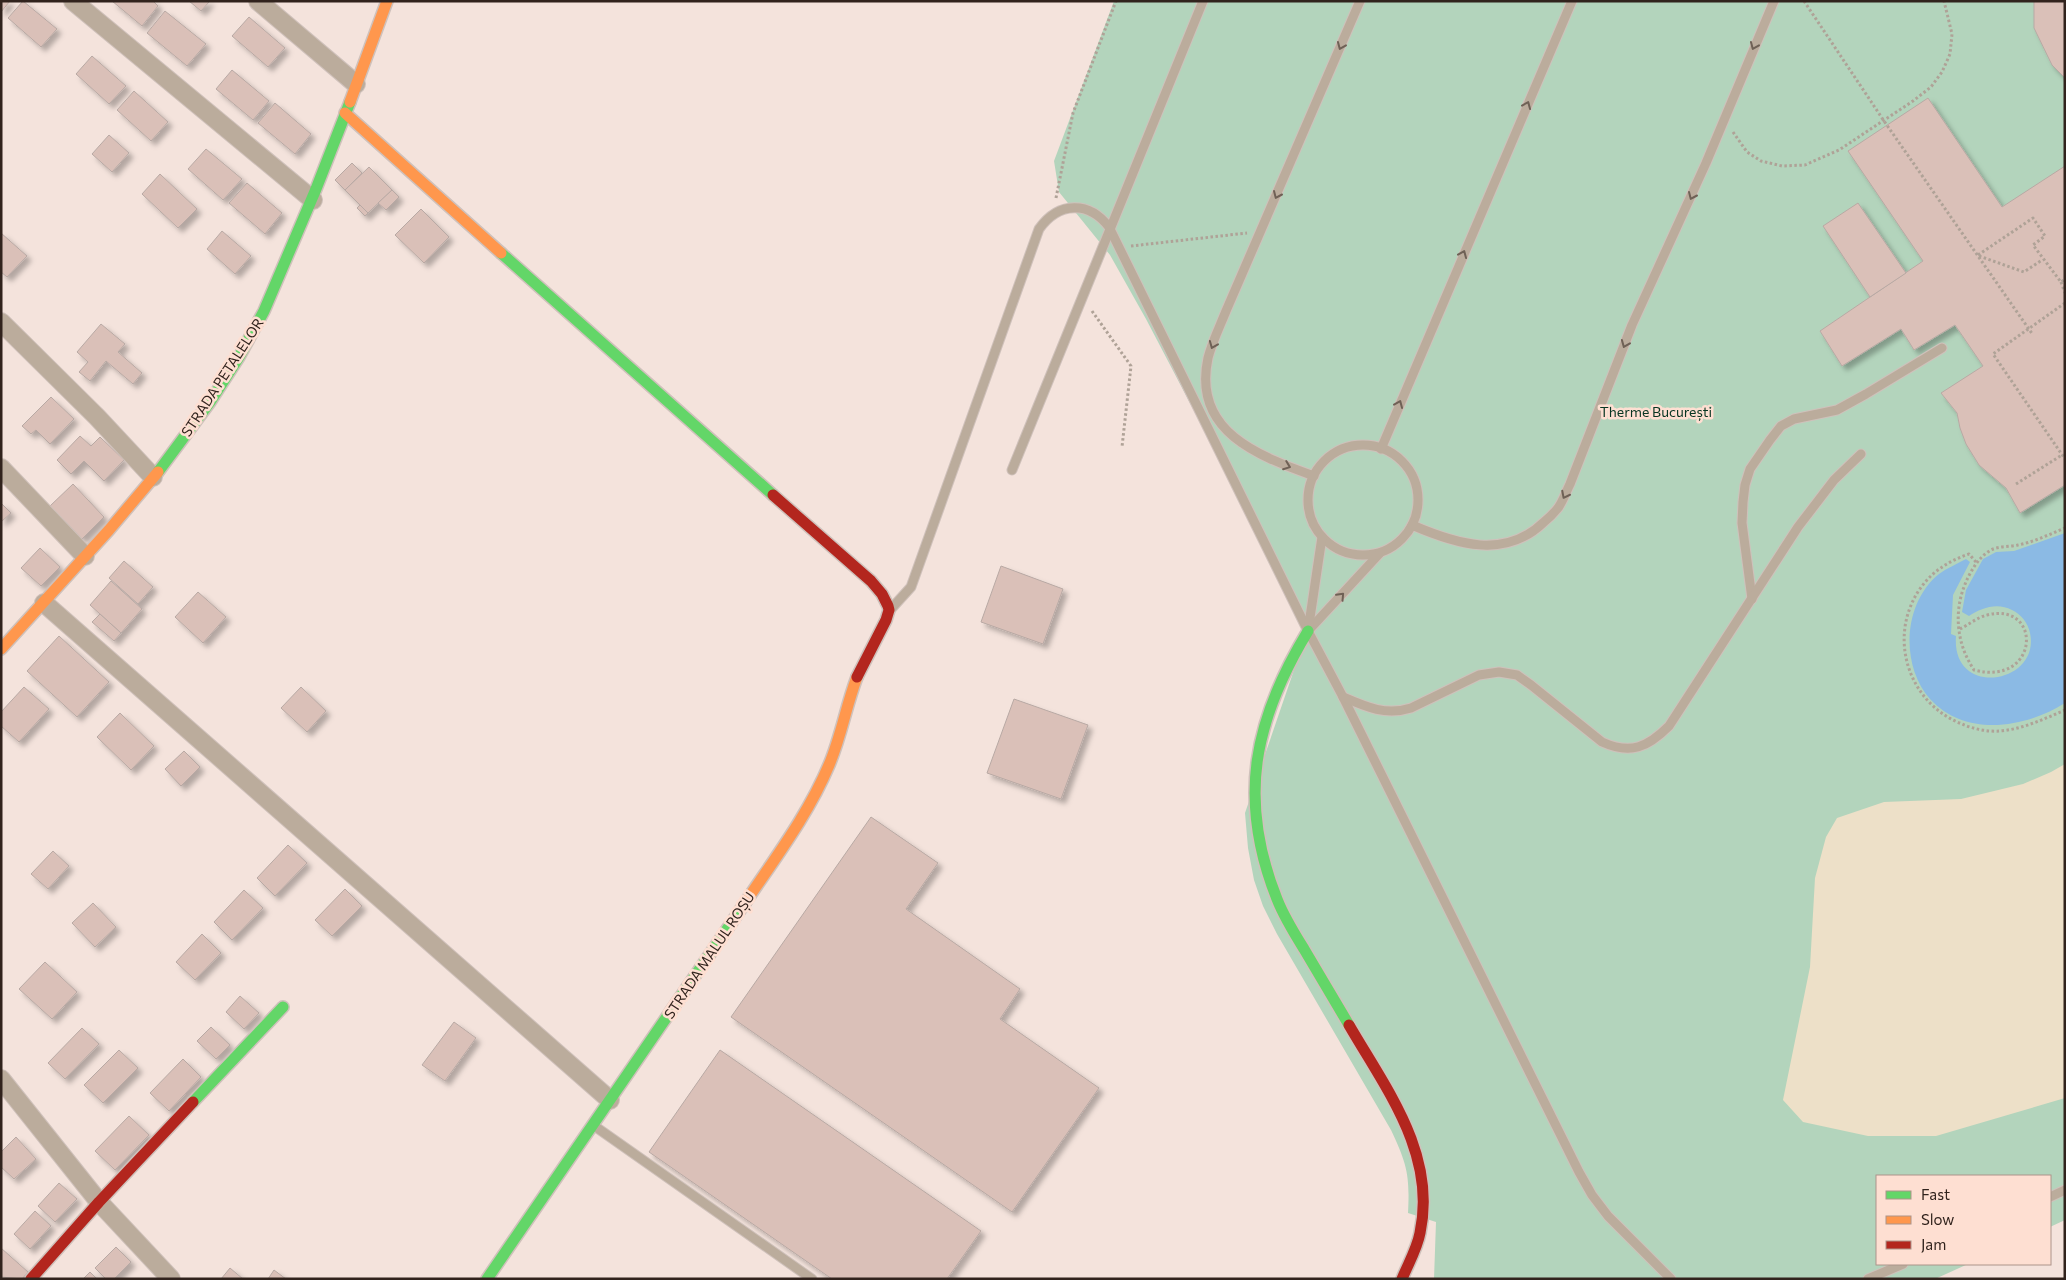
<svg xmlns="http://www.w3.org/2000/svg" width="2066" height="1280" viewBox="0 0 2066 1280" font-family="Commissioner,sans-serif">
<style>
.green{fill:#b3d4bc}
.sand{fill:#ede0c8}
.water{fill:#8bbae4}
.building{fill:#dac0b8;stroke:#b8a9a4;filter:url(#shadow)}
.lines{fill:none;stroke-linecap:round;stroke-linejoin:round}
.lane-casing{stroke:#cfc1bb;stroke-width:11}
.street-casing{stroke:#cfc1bb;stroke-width:20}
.fast-casing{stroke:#cfc1bb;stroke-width:14}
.slow-casing{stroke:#cfc1bb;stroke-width:14}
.jam-casing{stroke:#cfc1bb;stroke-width:14}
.path{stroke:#afa297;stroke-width:3;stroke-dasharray:2.5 2.5;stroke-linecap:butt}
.lane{stroke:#bbac9c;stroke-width:9}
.street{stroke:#bbac9c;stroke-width:18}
.fast{stroke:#63d668;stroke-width:11}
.slow{stroke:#ff974d;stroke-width:11}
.jam{stroke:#b3261e;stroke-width:11}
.oneway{stroke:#6f6156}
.labels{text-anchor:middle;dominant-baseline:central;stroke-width:5;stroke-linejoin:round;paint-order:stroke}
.street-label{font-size:14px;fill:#31231d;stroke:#fedfd2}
.park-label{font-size:14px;fill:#073522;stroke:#fedfd2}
</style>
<defs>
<filter id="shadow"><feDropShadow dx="4.5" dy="4.5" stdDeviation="2.5" flood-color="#0004"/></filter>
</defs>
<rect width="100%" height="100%" fill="#f4e3dc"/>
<path class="green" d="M 1114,1 L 2065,1 L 2065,1220 L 2050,1227 L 2050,1176 L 1877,1176 L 1877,1264 L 1968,1264 L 1935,1279 L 1434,1279 L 1436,1222 L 1408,1213 C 1410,1175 1407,1164 1391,1130 L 1277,934 L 1263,906 L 1254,880 L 1248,848 L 1245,813 L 1307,632 L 1291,596 L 1146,319 L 1110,255 L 1059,192 L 1054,161 Z"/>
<path class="sand" d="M 2065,764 L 2065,1098 L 1936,1136 L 1868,1136 L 1803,1122 L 1783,1100 L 1810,967 L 1815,878 L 1826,837 L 1837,818 L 1884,802 L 1961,799 L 2023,784 L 2051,772 Z"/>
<path class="water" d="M 2065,533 L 2065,703 C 2025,728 1966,738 1930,699 C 1900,665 1903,603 1939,574 C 1947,568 1957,564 1966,559 L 1970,562 L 1953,595 L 1951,634 L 1956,636 C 1951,699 2041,684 2030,633 C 2028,623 2021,614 2012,610 C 1997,602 1981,608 1969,616 L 1962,612 L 1966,590 L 1983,559 L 1996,552 L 2014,551 Z"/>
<g class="building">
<path d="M 1,1 L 10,1 L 1,12 Z"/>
<path d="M 23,1 L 57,29 L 41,47 L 8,18 Z"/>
<path d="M 112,1 L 153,1 L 158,6 L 142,26 Z"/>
<path d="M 189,1 L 210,1 L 201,11 Z"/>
<path d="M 2034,1 L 2065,1 L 2065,78 L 2052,65 L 2034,28 Z"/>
<path d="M 165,11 L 206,44 L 187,66 L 147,33 Z"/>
<path d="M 249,17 L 285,48 L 268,67 L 232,36 Z"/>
<path d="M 92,56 L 126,86 L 109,104 L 76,74 Z"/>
<path d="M 232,70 L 269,101 L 253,120 L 216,89 Z"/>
<path d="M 134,91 L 168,122 L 151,141 L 117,110 Z"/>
<path d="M 1928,98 L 2002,207 L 2065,166 L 2065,485 L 2020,513 L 2006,488 L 1979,465 L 1966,444 L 1960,428 L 1957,413 L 1941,393 L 1983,366 L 1955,325 L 1914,350 L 1901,329 L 1842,366 L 1820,331 L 1923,261 L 1848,151 Z"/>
<path d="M 275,103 L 311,134 L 295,154 L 258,123 Z"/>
<path d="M 109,135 L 129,153 L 112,172 L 92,154 Z"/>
<path d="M 206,149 L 242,179 L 223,200 L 188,169 Z"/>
<path d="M 352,163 L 362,173 L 345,190 L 335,180 Z"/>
<path d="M 369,167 L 392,190 L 368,213 L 345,190 Z"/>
<path d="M 160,174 L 197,209 L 178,228 L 142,194 Z"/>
<path d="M 247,183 L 282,213 L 265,234 L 229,203 Z"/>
<path d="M 392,190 L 399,197 L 386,210 L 378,203 Z"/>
<path d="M 1858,203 L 1906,273 L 1870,297 L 1823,226 Z"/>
<path d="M 360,205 L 368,213 L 365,216 L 357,208 Z"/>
<path d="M 421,209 L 449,237 L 424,263 L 395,235 Z"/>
<path d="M 222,231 L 251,256 L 235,274 L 207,249 Z"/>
<path d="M 1,233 L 27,256 L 7,277 L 1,272 Z"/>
<path d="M 101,324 L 125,344 L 118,352 L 142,373 L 133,384 L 106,361 L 90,381 L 79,372 L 88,362 L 77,352 Z"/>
<path d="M 51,397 L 74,419 L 50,444 L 36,430 L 31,434 L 22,426 Z"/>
<path d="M 80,436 L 91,446 L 100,437 L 124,460 L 104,481 L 84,461 L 71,474 L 57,460 Z"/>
<path d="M 73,484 L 104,517 L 82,539 L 50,506 Z"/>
<path d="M 1,503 L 11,513 L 1,522 Z"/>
<path d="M 40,548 L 60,567 L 41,586 L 21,568 Z"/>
<path d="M 124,561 L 153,587 L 138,604 L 109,578 Z"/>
<path d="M 1001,566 L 1063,589 L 1043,644 L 981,622 Z"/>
<path d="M 111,581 L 142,609 L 121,633 L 90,605 Z"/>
<path d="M 198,592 L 226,617 L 203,643 L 175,617 Z"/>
<path d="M 100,614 L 121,633 L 114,641 L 92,622 Z"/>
<path d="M 59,636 L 109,682 L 77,717 L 27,671 Z"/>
<path d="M 24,687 L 49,709 L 19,742 L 1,726 L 1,712 Z"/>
<path d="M 301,687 L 326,711 L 307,732 L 281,708 Z"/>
<path d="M 1014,699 L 1088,725 L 1061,799 L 987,773 Z"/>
<path d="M 120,713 L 154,746 L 131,770 L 97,737 Z"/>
<path d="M 184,751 L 200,767 L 181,786 L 165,769 Z"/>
<path d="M 871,817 L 938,863 L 906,909 L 1020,989 L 1000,1019 L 1099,1088 L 1012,1212 L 731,1017 Z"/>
<path d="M 288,845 L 307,863 L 275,896 L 257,878 Z"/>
<path d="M 53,851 L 69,866 L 48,889 L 31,874 Z"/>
<path d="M 345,889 L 362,906 L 332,936 L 315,920 Z"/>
<path d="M 244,890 L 263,908 L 232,940 L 214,922 Z"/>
<path d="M 93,903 L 116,927 L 95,947 L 72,923 Z"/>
<path d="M 202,934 L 221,953 L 195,980 L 176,962 Z"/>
<path d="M 45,962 L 77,992 L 52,1019 L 19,989 Z"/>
<path d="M 240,996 L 259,1013 L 244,1029 L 226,1012 Z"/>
<path d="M 454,1022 L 476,1038 L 445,1081 L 422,1065 Z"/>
<path d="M 211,1027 L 230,1045 L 216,1059 L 197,1041 Z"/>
<path d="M 82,1028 L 99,1044 L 65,1079 L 48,1063 Z"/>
<path d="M 119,1050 L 138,1068 L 103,1103 L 84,1085 Z"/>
<path d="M 720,1050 L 981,1231 L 947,1279 L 832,1279 L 649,1152 Z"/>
<path d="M 183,1059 L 201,1077 L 169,1111 L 150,1093 Z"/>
<path d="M 129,1116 L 149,1135 L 115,1170 L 95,1151 Z"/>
<path d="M 16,1137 L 36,1159 L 14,1179 L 1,1167 L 1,1152 Z"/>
<path d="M 59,1183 L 77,1199 L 55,1222 L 38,1206 Z"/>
<path d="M 35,1211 L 51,1226 L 30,1249 L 14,1234 Z"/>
<path d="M 116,1247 L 131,1262 L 114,1279 L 106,1279 L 95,1268 Z"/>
<path d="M 1,1248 L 28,1272 L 22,1279 L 1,1277 Z"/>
<path d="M 230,1268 L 243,1279 L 221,1279 Z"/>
<path d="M 274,1270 L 286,1279 L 268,1279 Z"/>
<path d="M 90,1272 L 97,1279 L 83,1279 Z"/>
</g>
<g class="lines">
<g class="lane-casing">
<g id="lane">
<circle cx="1363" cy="500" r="55"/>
<path d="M 1381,449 L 1572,1"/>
<path d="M 1012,470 L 1203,1"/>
<path d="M 1314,476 C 1259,456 1192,432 1208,358 C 1212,342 1220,326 1226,311 L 1360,1"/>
<path d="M 1412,525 C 1456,544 1505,560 1544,522 C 1549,518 1554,513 1558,508 C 1563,501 1566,492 1570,484 L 1632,325 L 1706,163 L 1774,1"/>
<path d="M 1752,599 L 1742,523 L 1743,502 L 1745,485 L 1750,469 L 1770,440 L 1781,426 L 1794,419 L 1837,410 L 1866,394 L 1942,348"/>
<path d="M 891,609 L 911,587 L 1039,229 C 1059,201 1089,201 1109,227 L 1308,631 L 1343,697 L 1579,1172 L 1592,1195 L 1608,1216 L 1671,1279"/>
<path d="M 1308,631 L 1380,553"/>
<path d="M 1308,631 L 1322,537"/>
<path d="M 1343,697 C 1366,707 1386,716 1411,708 L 1479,675 L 1499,672 L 1517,675 L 1531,685 L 1602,742 C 1631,755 1648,747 1669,726 L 1798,527 L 1834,480 L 1861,454"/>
<path d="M 593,1125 L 812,1279"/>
<path d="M 2050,1197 L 2065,1190"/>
<path d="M 1868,1279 L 1903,1264"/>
</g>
</g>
<g class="street-casing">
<g id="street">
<path d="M 73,1 L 313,200"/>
<path d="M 258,1 L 356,84"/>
<path d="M 1,322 L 97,417 L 153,477"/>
<path d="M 1,468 L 85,556"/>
<path d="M 44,603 L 610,1100"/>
<path d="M 1,1079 L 99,1202 L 171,1279"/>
</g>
</g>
<g class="fast-casing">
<g id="fast">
<path d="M 501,253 L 773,495"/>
<path d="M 158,472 L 210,402 L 239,357 L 264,311 L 316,189 L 350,102"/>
<path d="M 1308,631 C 1254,720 1237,799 1277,899 C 1284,917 1294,933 1304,949 C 1319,974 1334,1000 1349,1025"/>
<path d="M 193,1102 L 283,1007"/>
<path d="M 487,1279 L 745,903"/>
</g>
</g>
<g class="slow-casing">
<g id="slow">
<path d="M 350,102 L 387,1"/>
<path d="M 345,113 L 501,253"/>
<path d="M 1,649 L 109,530 L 158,472"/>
<path d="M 745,903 C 775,858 808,815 829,765 C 841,737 846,706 857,677"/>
</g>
</g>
<g class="jam-casing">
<g id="jam">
<path d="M 773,495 L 871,581 L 882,594 L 888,606 L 889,610 L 886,620 L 857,677"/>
<path d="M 1349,1025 C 1386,1089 1437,1154 1420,1233 C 1417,1249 1408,1264 1402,1279"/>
<path d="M 31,1279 L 99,1202 L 193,1102"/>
</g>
</g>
<g class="path">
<path d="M 1804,1 L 1884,121 L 2033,335"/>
<path d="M 1733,132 L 1747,152 L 1761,161 L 1782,166 L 1805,165 L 1839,150 L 1913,101 L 1931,87 L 1942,72 L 1950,54 L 1952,34 L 1944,1"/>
<path d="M 1056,198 L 1073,113 L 1116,1"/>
<path d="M 1131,246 L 1247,233"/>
<path d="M 1978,255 L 2033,218 L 2045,236 L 2033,245 L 2061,282 L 2065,279"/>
<path d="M 1979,256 L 2024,272 L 2042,260"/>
<path d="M 2061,282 L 2065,293"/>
<path d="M 2065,303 L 1993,354 L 2065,459"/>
<path d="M 1092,311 L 1131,366 L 1122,447"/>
<path d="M 2016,484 L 2062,455"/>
<path d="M 1976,562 L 1969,554 C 1951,560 1934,570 1922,586 C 1886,634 1907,703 1962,724 C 1973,729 1988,732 2000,731 C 2023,729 2044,719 2065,710"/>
<path d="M 1960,629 C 1968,625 1978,617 1987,615 C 2043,601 2040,687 1974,670 C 1954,640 1953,603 1971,572 C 1976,563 1982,555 1991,550 C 1998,546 2010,547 2018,545 C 2034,542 2050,534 2065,528"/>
</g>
<use href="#lane" class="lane"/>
<use href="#street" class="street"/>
<use href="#fast" class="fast"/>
<use href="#slow" class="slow"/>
<use href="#jam" class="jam"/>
</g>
<defs><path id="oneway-chevron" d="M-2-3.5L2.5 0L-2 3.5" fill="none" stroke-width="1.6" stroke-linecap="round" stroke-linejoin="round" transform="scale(1.25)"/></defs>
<g class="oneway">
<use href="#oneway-chevron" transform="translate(1341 46) rotate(113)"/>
<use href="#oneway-chevron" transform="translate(1754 46) rotate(113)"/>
<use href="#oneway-chevron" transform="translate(1527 105) rotate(-67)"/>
<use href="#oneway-chevron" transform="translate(1277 195) rotate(114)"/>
<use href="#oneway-chevron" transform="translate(1692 196) rotate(114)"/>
<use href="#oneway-chevron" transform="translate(1463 254) rotate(-67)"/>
<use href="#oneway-chevron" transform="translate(1625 344) rotate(112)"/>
<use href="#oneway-chevron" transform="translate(1213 345) rotate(112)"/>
<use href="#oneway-chevron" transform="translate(1399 404) rotate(-67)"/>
<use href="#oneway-chevron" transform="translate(1287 466) rotate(21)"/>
<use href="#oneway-chevron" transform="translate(1565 495) rotate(117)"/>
<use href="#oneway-chevron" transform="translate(1341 596) rotate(-47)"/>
</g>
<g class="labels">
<g class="street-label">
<text transform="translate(222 377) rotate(-57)">STRADA PETALELOR</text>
<text transform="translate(709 955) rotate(-56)">STRADA MALUL ROȘU</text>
</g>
<g class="park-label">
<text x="1656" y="411">Therme București</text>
</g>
</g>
<rect width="2066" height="1280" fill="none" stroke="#31231d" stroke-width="5"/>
<rect x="1876" y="1175" width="175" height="90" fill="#fedfd2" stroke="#ac948a"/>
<rect x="1886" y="1191" width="25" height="8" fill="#63d668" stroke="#ac948a"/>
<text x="1921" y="1200" font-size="15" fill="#31231d">Fast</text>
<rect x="1886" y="1216" width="25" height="8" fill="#ff974d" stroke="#ac948a"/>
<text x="1921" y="1225" font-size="15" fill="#31231d">Slow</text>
<rect x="1886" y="1241" width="25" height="8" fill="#b3261e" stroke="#ac948a"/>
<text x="1921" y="1250" font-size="15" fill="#31231d">Jam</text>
</svg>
